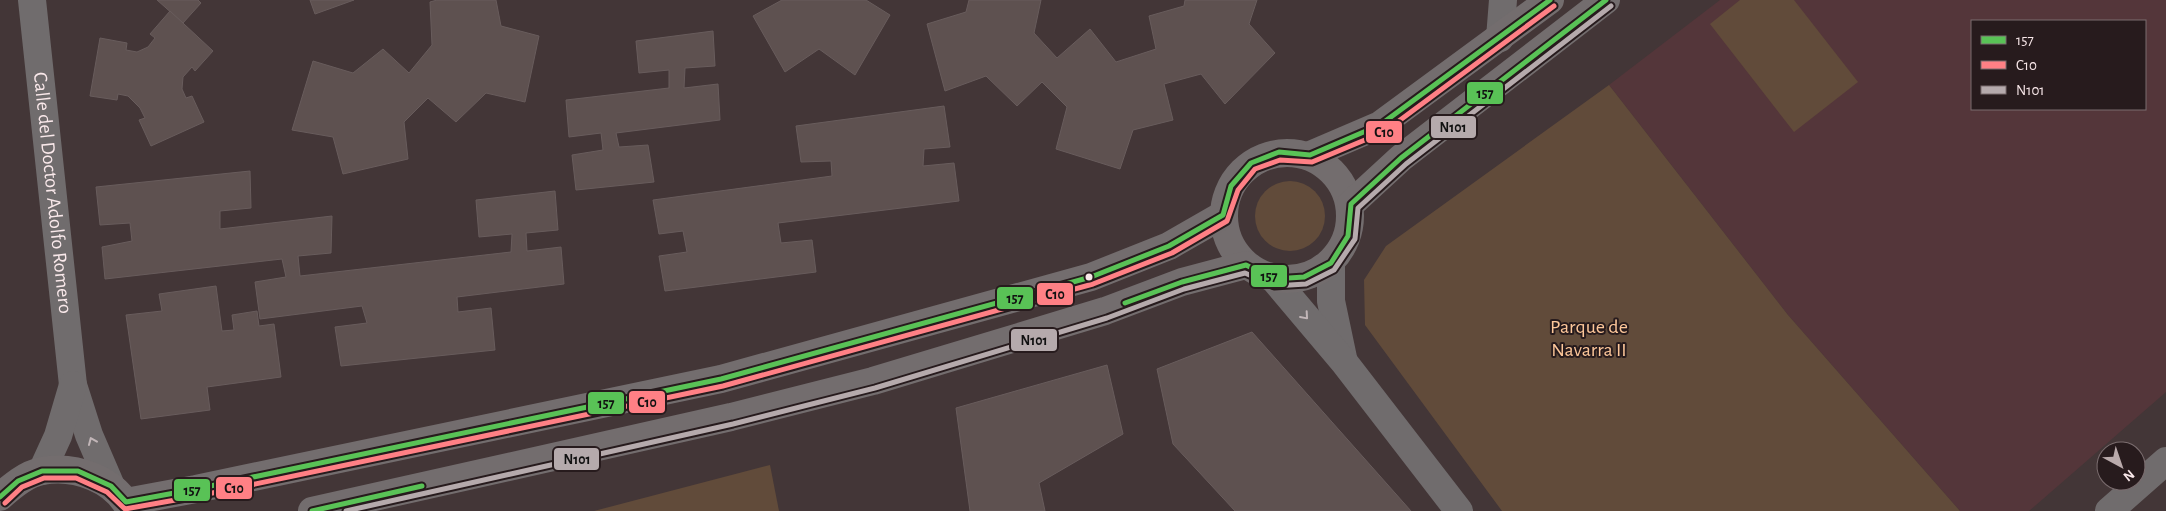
<svg xmlns="http://www.w3.org/2000/svg" width="2166" height="511" viewBox="0 0 2166 511" font-family="'Alegreya Sans',sans-serif">
<style>
.built{fill:#54363a;fill-rule:evenodd}
.green{fill:#614b3a}
.building{fill:#5e5150;stroke:#685c5c}
.lines{fill:none;stroke-linecap:round;stroke-linejoin:round}
.minor{stroke:#706c6d;stroke-width:28}
.secondary{stroke:#736d6e;stroke-width:28}
.bus-1-casing{stroke:#271b1d;stroke-width:9}
.bus-2-casing{stroke:#271b1d;stroke-width:9}
.bus-3-casing{stroke:#271b1d;stroke-width:9}
.bus-1{stroke:#59c256;stroke-width:5}
.bus-2{stroke:#ff8085;stroke-width:5}
.bus-3{stroke:#b5aaac;stroke-width:5}
.oneway{stroke:#c2b6b8}
.bus-dot{fill:#f9e8ea;stroke:#271b1d;stroke-width:2}
.labels{text-anchor:middle;dominant-baseline:central;stroke-width:4;stroke-linejoin:round;paint-order:stroke}
.street-label{font-size:20px;fill:#f9e8ea;stroke:#271b1d}
.park-label{font-size:20px;fill:#fdc79a;stroke:#271b1d}
.line-badge{stroke:#271b1d;stroke-width:2}
.pale-badge-label{font-size:14px;text-anchor:middle;font-weight:bold;fill:#111}
</style>
<rect width="100%" height="100%" fill="#433637"/>
<path class="built" d="M 1720,0 L 2166,0 L 2166,392 L 2029,511 L 1960,511 L 1788,315 L 1609,85 ZM 1972,21 L 2145,21 L 2145,109 L 1972,109 Z"/>
<g class="green">
<path d="M 1740,0 L 1794,0 L 1858,82 L 1794,132 L 1710,24 Z"/>
<path d="M 1609,85 L 1788,315 L 1960,511 L 1502,511 L 1365,325 L 1364,280 L 1386,246 Z"/>
<circle cx="1290" cy="216" r="35"/>
<path d="M 770,465 L 779,511 L 594,511 Z"/>
</g>
<g class="building">
<path d="M 157,0 L 198,0 L 201,3 L 183,23 Z"/>
<path d="M 310,0 L 354,0 L 315,14 Z"/>
<path d="M 437,0 L 496,0 L 501,26 L 539,36 L 525,102 L 486,93 L 456,122 L 428,98 L 404,122 L 408,159 L 343,174 L 333,137 L 292,130 L 313,61 L 353,73 L 383,49 L 409,73 L 432,45 L 430,2 Z"/>
<path d="M 782,0 L 866,0 L 890,15 L 855,75 L 819,49 L 785,72 L 753,16 Z"/>
<path d="M 969,0 L 1041,0 L 1034,33 L 1057,58 L 1090,29 L 1116,62 L 1156,49 L 1149,16 L 1184,6 L 1185,0 L 1257,0 L 1249,24 L 1275,53 L 1225,104 L 1201,74 L 1164,84 L 1173,120 L 1133,130 L 1120,169 L 1056,149 L 1067,107 L 1042,82 L 1017,106 L 986,76 L 945,91 L 927,24 L 966,12 Z"/>
<path d="M 170,11 L 213,51 L 195,71 L 192,67 L 183,77 L 182,89 L 186,98 L 192,96 L 204,122 L 151,146 L 139,120 L 145,118 L 140,108 L 128,96 L 118,94 L 117,100 L 90,96 L 100,38 L 127,43 L 126,50 L 137,52 L 148,47 L 155,38 L 150,34 Z"/>
<path d="M 713,31 L 715,66 L 685,68 L 684,88 L 718,84 L 720,120 L 616,133 L 619,147 L 648,145 L 654,182 L 576,190 L 572,155 L 603,150 L 601,133 L 569,137 L 566,100 L 669,88 L 669,70 L 639,73 L 636,41 Z"/>
<path d="M 944,106 L 950,147 L 924,149 L 923,166 L 954,163 L 959,201 L 778,223 L 781,243 L 812,240 L 816,272 L 665,291 L 659,256 L 687,252 L 683,231 L 659,234 L 653,200 L 832,176 L 831,161 L 801,162 L 796,126 Z"/>
<path d="M 250,171 L 251,208 L 220,211 L 220,229 L 332,216 L 331,253 L 298,256 L 300,276 L 511,252 L 512,234 L 479,237 L 476,200 L 555,191 L 558,230 L 526,233 L 527,251 L 561,247 L 564,284 L 457,297 L 458,312 L 491,308 L 495,350 L 341,366 L 335,327 L 367,323 L 362,306 L 260,319 L 255,282 L 286,277 L 282,259 L 105,279 L 102,247 L 132,241 L 130,223 L 100,225 L 96,187 Z"/>
<path d="M 216,286 L 222,331 L 234,330 L 232,315 L 257,311 L 259,326 L 274,324 L 281,377 L 207,387 L 210,410 L 141,419 L 126,315 L 162,311 L 159,294 Z"/>
<path d="M 1252,332 L 1411,511 L 1235,511 L 1173,444 L 1157,369 Z"/>
<path d="M 1107,365 L 1123,434 L 1039,483 L 1045,511 L 970,511 L 956,408 Z"/>
</g>
<g class="lines">
<g class="minor">
<path id="s1" d="M 32,0 L 73,385 L 89,435 L 111,486"/>
<path d="M 1500,38 L 1503,0"/>
<path d="M 1331,263 L 1331,301 L 1343,358"/>
<path d="M 1274,279 L 1344,362 L 1459,511"/>
<path d="M 42,471 L 58,436 L 73,385"/>
<path d="M 2109,511 L 2166,461"/>
</g>
<g class="secondary">
<circle cx="1287" cy="216" r="63"/>
<path d="M 1310,155 L 1380,125 L 1550,0"/>
<path d="M 1351,204 L 1401,158 L 1606,0"/>
<path d="M 0,497 C 12,486 26,474 42,471 C 75,465 116,479 130,511"/>
<path d="M 126,502 L 196,489 L 721,379 L 1091,277 L 1169,246 L 1223,215"/>
<path d="M 312,511 L 731,417 L 873,381 L 1105,311 L 1182,282 L 1246,265"/>
</g>
<g class="bus-1-casing">
<g id="bus-1">
<path d="M 1125,303 L 1182,282 L 1246,265 L 1274,279 L 1304,277 L 1331,263 L 1348,236 L 1351,204 L 1401,158 L 1606,0"/>
<path d="M 0,497 L 18,481 L 42,471 L 78,471 L 111,486 L 126,502 L 196,489 L 721,379 L 1091,277 L 1169,246 L 1223,215 L 1231,186 L 1251,163 L 1279,152 L 1310,155 L 1380,125 L 1550,0"/>
<path d="M 312,511 L 422,486"/>
</g>
</g>
<g class="bus-2-casing">
<path id="bus-2" d="M 5,503 L 22,487 L 44,478 L 76,478 L 107,492 L 125,509 L 198,496 L 723,386 L 1093,284 L 1172,253 L 1227,221 L 1238,190 L 1255,169 L 1280,160 L 1312,162 L 1384,132 L 1554,6"/>
</g>
<g class="bus-3-casing">
<path id="bus-3" d="M 346,511 L 733,424 L 875,388 L 1107,318 L 1184,289 L 1245,273 L 1274,286 L 1306,284 L 1334,270 L 1355,239 L 1358,208 L 1406,164 L 1611,6"/>
</g>
<use href="#bus-1" class="bus-1"/>
<use href="#bus-2" class="bus-2"/>
<use href="#bus-3" class="bus-3"/>
</g>
<defs><path id="oneway-chevron" d="M-2-3.5L2.5 0L-2 3.5" fill="none" stroke-width="1.6" stroke-linecap="round" stroke-linejoin="round" transform="scale(1.25)"/></defs>
<g class="oneway">
<use href="#oneway-chevron" transform="translate(1305 316) rotate(49)"/>
<use href="#oneway-chevron" transform="translate(92 441) rotate(-113)"/>
</g>
<circle class="bus-dot" cx="1089" cy="277" r="4.5"/>
<g class="labels">
<g class="street-label">
<text stroke="none"><textPath href="#s1" startOffset="194">Calle del Doctor Adolfo Romero</textPath></text>
</g>
<g class="park-label">
<text x="1589" y="327">Parque de<tspan x="1589" dy="23">Navarra II</tspan></text>
</g>
</g>
<g class="line-badge">
<rect x="1466" y="81" width="38" height="24" rx="5" fill="#59c256"/>
<rect x="1430" y="115" width="47" height="24" rx="5" fill="#b5aaac"/>
<rect x="1365" y="120" width="38" height="24" rx="5" fill="#ff8085"/>
<rect x="1250" y="264" width="38" height="24" rx="5" fill="#59c256"/>
<rect x="1036" y="282" width="38" height="24" rx="5" fill="#ff8085"/>
<rect x="996" y="286" width="38" height="24" rx="5" fill="#59c256"/>
<rect x="1010" y="328" width="48" height="24" rx="5" fill="#b5aaac"/>
<rect x="628" y="390" width="38" height="24" rx="5" fill="#ff8085"/>
<rect x="587" y="391" width="38" height="24" rx="5" fill="#59c256"/>
<rect x="553" y="447" width="47" height="24" rx="5" fill="#b5aaac"/>
<rect x="215" y="476" width="38" height="24" rx="5" fill="#ff8085"/>
<rect x="173" y="478" width="38" height="24" rx="5" fill="#59c256"/>
</g>
<g class="pale-badge-label">
<text x="1485" y="98">157</text>
<text x="1453" y="132">N101</text>
<text x="1384" y="137">C10</text>
<text x="1269" y="281">157</text>
<text x="1055" y="299">C10</text>
<text x="1015" y="303">157</text>
<text x="1034" y="345">N101</text>
<text x="647" y="407">C10</text>
<text x="606" y="408">157</text>
<text x="577" y="464">N101</text>
<text x="234" y="493">C10</text>
<text x="192" y="495">157</text>
</g>
<rect x="1971" y="20" width="175" height="90" fill="#271b1d" stroke="#7b6d6f"/>
<rect x="1981" y="36" width="25" height="8" fill="#59c256" stroke="#7b6d6f"/>
<text x="2016" y="45" font-size="15" fill="#f9e8ea">157</text>
<rect x="1981" y="61" width="25" height="8" fill="#ff8085" stroke="#7b6d6f"/>
<text x="2016" y="70" font-size="15" fill="#f9e8ea">C10</text>
<rect x="1981" y="86" width="25" height="8" fill="#b5aaac" stroke="#7b6d6f"/>
<text x="2016" y="95" font-size="15" fill="#f9e8ea">N101</text>
<g transform="translate(2121 466) rotate(140)"><circle r="24" fill="#271b1d" stroke="#7b6d6f"/>
<path d="M0-4L9 19L0 12L-9 19Z" fill="#b9aaab"/>
<text y="-8" font-size="14" font-weight="bold" text-anchor="middle" fill="#f9e8ea">N</text>
</g>
</svg>
